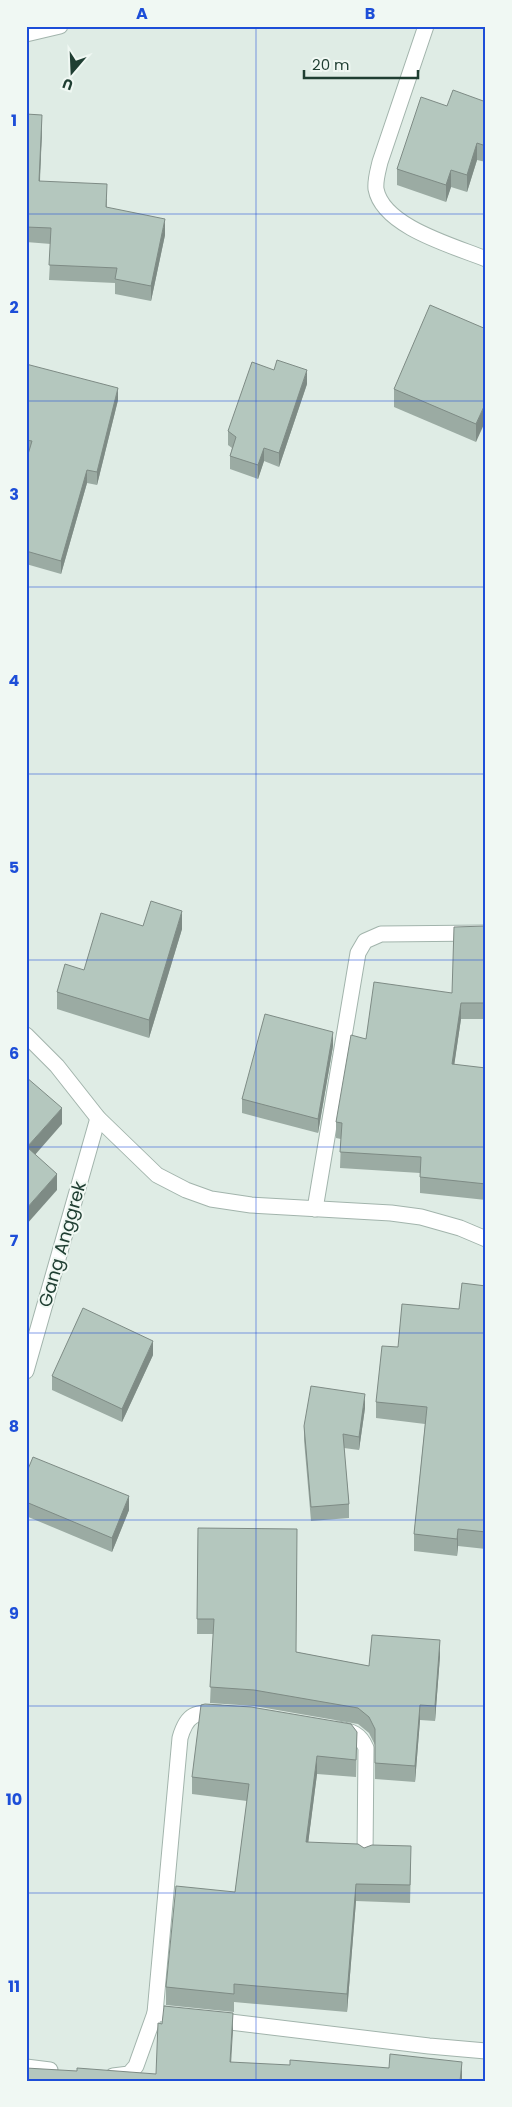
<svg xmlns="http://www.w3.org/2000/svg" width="512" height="2107" viewBox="0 0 512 2107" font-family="Poppins,sans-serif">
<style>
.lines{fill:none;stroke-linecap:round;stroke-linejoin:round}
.minor-casing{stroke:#a2b4ac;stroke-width:17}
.tertiary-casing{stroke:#a2b4ac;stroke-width:17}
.minor{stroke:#fff;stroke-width:15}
.tertiary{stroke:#fff;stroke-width:15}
.wall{fill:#9baba3}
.shaded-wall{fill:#7e8b85}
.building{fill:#b4c7be;stroke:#7e8b85}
.grid{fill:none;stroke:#1d4ed8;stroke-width:1;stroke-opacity:0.55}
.labels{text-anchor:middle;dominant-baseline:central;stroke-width:4;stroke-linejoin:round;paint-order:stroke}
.street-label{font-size:18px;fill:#1f3e32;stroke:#f0f8f3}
.neatline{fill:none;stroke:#1d4ed8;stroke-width:2}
.grid-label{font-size:16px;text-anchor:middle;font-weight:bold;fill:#1d4ed8}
</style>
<rect width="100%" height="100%" fill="#dfece5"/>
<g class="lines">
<g class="minor-casing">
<g id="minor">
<path d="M 426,26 L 380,162 C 378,171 375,180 376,189 C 383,227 454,246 486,259"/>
<path d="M 26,34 L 60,26"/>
<path d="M 315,1209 L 358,953 L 365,941 L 381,934 L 486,933"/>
<path d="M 26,1371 L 98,1118"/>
<path d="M 337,1729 C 352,1731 360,1734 366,1748 L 365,1856"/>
<path d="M 155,2013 L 180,1738 C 187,1713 196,1712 220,1713"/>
<path d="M 214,2020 L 429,2046 L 486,2051"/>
<path d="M 26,2067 L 50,2070"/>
<path d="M 113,2076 L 129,2074 L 136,2066 L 155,2013 L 164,2014"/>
</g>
</g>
<g class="tertiary-casing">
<path id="tertiary" d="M 26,1035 L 57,1066 L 98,1118 L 157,1175 L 186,1190 L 211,1199 L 251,1205 L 391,1213 L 421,1217 L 460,1228 L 486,1239"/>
</g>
<use href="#minor" class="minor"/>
<use href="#tertiary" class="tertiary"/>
</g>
<g class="wall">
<path d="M 486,102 L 486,162 L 477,160 L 467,192 L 451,187 L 446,202 L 397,185 L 397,169 L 447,106 Z"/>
<path d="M 26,114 L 42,131 L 40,181 L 107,199 L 107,208 L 165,235 L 151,301 L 115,294 L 115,283 L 49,280 L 51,244 L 26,242 Z"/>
<path d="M 486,329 L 476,442 L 394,407 L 394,389 Z"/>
<path d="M 26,364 L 118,400 L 97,485 L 87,483 L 61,574 L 26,564 L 26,461 L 29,453 L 26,453 Z"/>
<path d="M 307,384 L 279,467 L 264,461 L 258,479 L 230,469 L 230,456 L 232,448 L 228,445 L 228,431 Z"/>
<path d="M 143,926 L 182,929 L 149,1038 L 57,1009 L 57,992 L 84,970 Z"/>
<path d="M 486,926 L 486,1019 L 461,1019 L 454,1065 L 486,1068 L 486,1200 L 420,1193 L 420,1173 L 340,1168 L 341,1139 L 336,1138 L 336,1122 L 366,1039 L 452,993 Z"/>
<path d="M 333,1046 L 318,1133 L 242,1113 L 242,1099 Z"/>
<path d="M 486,1286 L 486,1549 L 458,1546 L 457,1556 L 414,1551 L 414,1534 L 425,1424 L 376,1418 L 376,1402 L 398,1347 L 459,1309 Z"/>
<path d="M 153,1355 L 122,1422 L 52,1390 L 52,1376 Z"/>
<path d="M 365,1408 L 359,1450 L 344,1448 L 349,1504 L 349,1518 L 311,1521 L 304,1440 L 304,1426 Z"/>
<path d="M 26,1474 L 129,1510 L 112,1552 L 26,1516 Z"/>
<path d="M 198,1528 L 296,1652 L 369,1666 L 440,1656 L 435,1721 L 420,1720 L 415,1782 L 375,1779 L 375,1745 L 369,1733 L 358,1724 L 254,1706 L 210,1703 L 213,1634 L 197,1634 Z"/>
<path d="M 357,1732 L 356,1777 L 317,1774 L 308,1843 L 364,1848 L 411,1864 L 410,1903 L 356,1901 L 347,2012 L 234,2002 L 234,2012 L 166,2005 L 166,1987 L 235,1892 L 247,1801 L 192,1794 L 192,1777 Z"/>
</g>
<g class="shaded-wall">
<path d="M 42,115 L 42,131 L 39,196 L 39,181 Z"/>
<path d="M 477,143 L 477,160 L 467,192 L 467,175 Z"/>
<path d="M 451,170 L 451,187 L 446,202 L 446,185 Z"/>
<path d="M 165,219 L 165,235 L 151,301 L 151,286 Z"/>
<path d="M 307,370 L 307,384 L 279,467 L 279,453 Z"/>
<path d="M 118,388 L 118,400 L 97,485 L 97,472 Z"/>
<path d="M 486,402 L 486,420 L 476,442 L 476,424 Z"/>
<path d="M 264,448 L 264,461 L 258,479 L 258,465 Z"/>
<path d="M 87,470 L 87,483 L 61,574 L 61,561 Z"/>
<path d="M 182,911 L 182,929 L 149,1038 L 149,1020 Z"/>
<path d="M 461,1003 L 461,1019 L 452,1080 L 452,1064 Z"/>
<path d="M 333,1032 L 333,1046 L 318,1133 L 318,1119 Z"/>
<path d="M 62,1108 L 62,1124 L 27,1164 L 27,1147 Z"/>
<path d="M 57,1174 L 57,1190 L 26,1225 L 26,1209 Z"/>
<path d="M 153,1341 L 153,1355 L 122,1422 L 122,1409 Z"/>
<path d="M 365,1394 L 365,1408 L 359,1450 L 359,1437 Z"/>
<path d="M 129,1496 L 129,1510 L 112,1552 L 112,1538 Z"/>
<path d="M 458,1529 L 458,1546 L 457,1556 L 457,1539 Z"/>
<path d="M 440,1640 L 440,1656 L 435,1721 L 435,1706 Z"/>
<path d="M 420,1705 L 420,1720 L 415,1782 L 415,1766 Z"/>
<path d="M 317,1756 L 317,1774 L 306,1860 L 306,1842 Z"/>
<path d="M 356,1884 L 356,1901 L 347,2012 L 347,1994 Z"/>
<path d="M 233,2013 L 233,2031 L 230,2080 L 230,2062 Z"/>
<path d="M 462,2062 L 462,2081 L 460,2081 Z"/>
</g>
<g class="building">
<path d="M 453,90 L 486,102 L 486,146 L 477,143 L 467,175 L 451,170 L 446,185 L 397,169 L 421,97 L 447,106 Z"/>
<path d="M 26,114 L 42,115 L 39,181 L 107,184 L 106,207 L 165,219 L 151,286 L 115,279 L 117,268 L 49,265 L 51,228 L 26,227 Z"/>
<path d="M 430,305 L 486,329 L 486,402 L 476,424 L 394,389 Z"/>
<path d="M 277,360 L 307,370 L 279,453 L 264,448 L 258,465 L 230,456 L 236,437 L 228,431 L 252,362 L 274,370 Z"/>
<path d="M 26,364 L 118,388 L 97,472 L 87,470 L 61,561 L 26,551 L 26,461 L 32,441 L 26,440 Z"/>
<path d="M 151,901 L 182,911 L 149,1020 L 57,992 L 65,964 L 84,970 L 101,913 L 143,926 Z"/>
<path d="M 486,926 L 486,1003 L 461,1003 L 452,1064 L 486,1068 L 486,1184 L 420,1177 L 421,1157 L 340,1152 L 342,1123 L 336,1122 L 351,1035 L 366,1039 L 374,982 L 452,993 L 454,927 Z"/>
<path d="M 265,1014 L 333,1032 L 318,1119 L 242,1099 Z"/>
<path d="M 26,1077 L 62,1108 L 27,1147 L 57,1174 L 26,1209 Z"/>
<path d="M 462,1283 L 486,1286 L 486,1532 L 458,1529 L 457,1539 L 414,1534 L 427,1407 L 376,1402 L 382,1346 L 398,1347 L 402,1304 L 459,1309 Z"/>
<path d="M 83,1308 L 153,1341 L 122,1409 L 52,1376 Z"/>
<path d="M 311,1386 L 365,1394 L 359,1437 L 343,1434 L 349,1504 L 311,1507 L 304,1426 Z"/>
<path d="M 33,1457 L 129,1496 L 112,1538 L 26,1502 L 26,1474 Z"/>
<path d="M 198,1528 L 297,1529 L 296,1652 L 369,1666 L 372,1635 L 440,1640 L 435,1706 L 420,1705 L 415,1766 L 375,1763 L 375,1729 L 369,1717 L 358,1708 L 254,1690 L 210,1687 L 214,1619 L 197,1619 Z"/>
<path d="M 205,1704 L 251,1707 L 351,1724 L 357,1732 L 356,1760 L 317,1756 L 306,1842 L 358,1844 L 364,1848 L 372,1845 L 411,1846 L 410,1885 L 356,1884 L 347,1994 L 234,1984 L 234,1994 L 166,1987 L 176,1886 L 235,1892 L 249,1784 L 192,1777 L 201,1705 Z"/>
<path d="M 164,2006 L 233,2013 L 230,2062 L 290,2065 L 290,2060 L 389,2068 L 390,2054 L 462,2062 L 460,2081 L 26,2081 L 26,2068 L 77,2071 L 77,2068 L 156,2074 L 158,2023 L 162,2024 Z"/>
</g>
<path class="grid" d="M 256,26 L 256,2081M 26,214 L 486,214M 26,401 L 486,401M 26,587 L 486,587M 26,774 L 486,774M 26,960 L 486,960M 26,1147 L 486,1147M 26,1333 L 486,1333M 26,1520 L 486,1520M 26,1706 L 486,1706M 26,1893 L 486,1893"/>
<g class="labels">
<g class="street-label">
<text transform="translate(62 1244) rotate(-74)">Gang Anggrek</text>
</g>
</g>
<rect width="512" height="2107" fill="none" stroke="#f0f8f3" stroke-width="55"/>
<g transform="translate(72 72) rotate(199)" stroke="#f0f8f3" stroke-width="4" paint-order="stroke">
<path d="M0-4L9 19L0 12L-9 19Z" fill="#1f3e32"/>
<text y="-8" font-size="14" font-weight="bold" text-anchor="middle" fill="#1f3e32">U</text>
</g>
<path d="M304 70v8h114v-8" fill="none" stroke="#1f3e32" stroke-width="2.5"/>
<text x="312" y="70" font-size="15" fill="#1f3e32" stroke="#f0f8f3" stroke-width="4" paint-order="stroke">20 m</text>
<rect x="28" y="28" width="456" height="2052" class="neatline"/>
<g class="grid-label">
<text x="142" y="19">A</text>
<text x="370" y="19">B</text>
<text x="14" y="126">1</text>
<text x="14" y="313">2</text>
<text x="14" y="500">3</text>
<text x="14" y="686">4</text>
<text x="14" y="873">5</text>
<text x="14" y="1059">6</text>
<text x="14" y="1246">7</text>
<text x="14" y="1432">8</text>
<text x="14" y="1619">9</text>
<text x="14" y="1805">10</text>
<text x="14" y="1992">11</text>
</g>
</svg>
